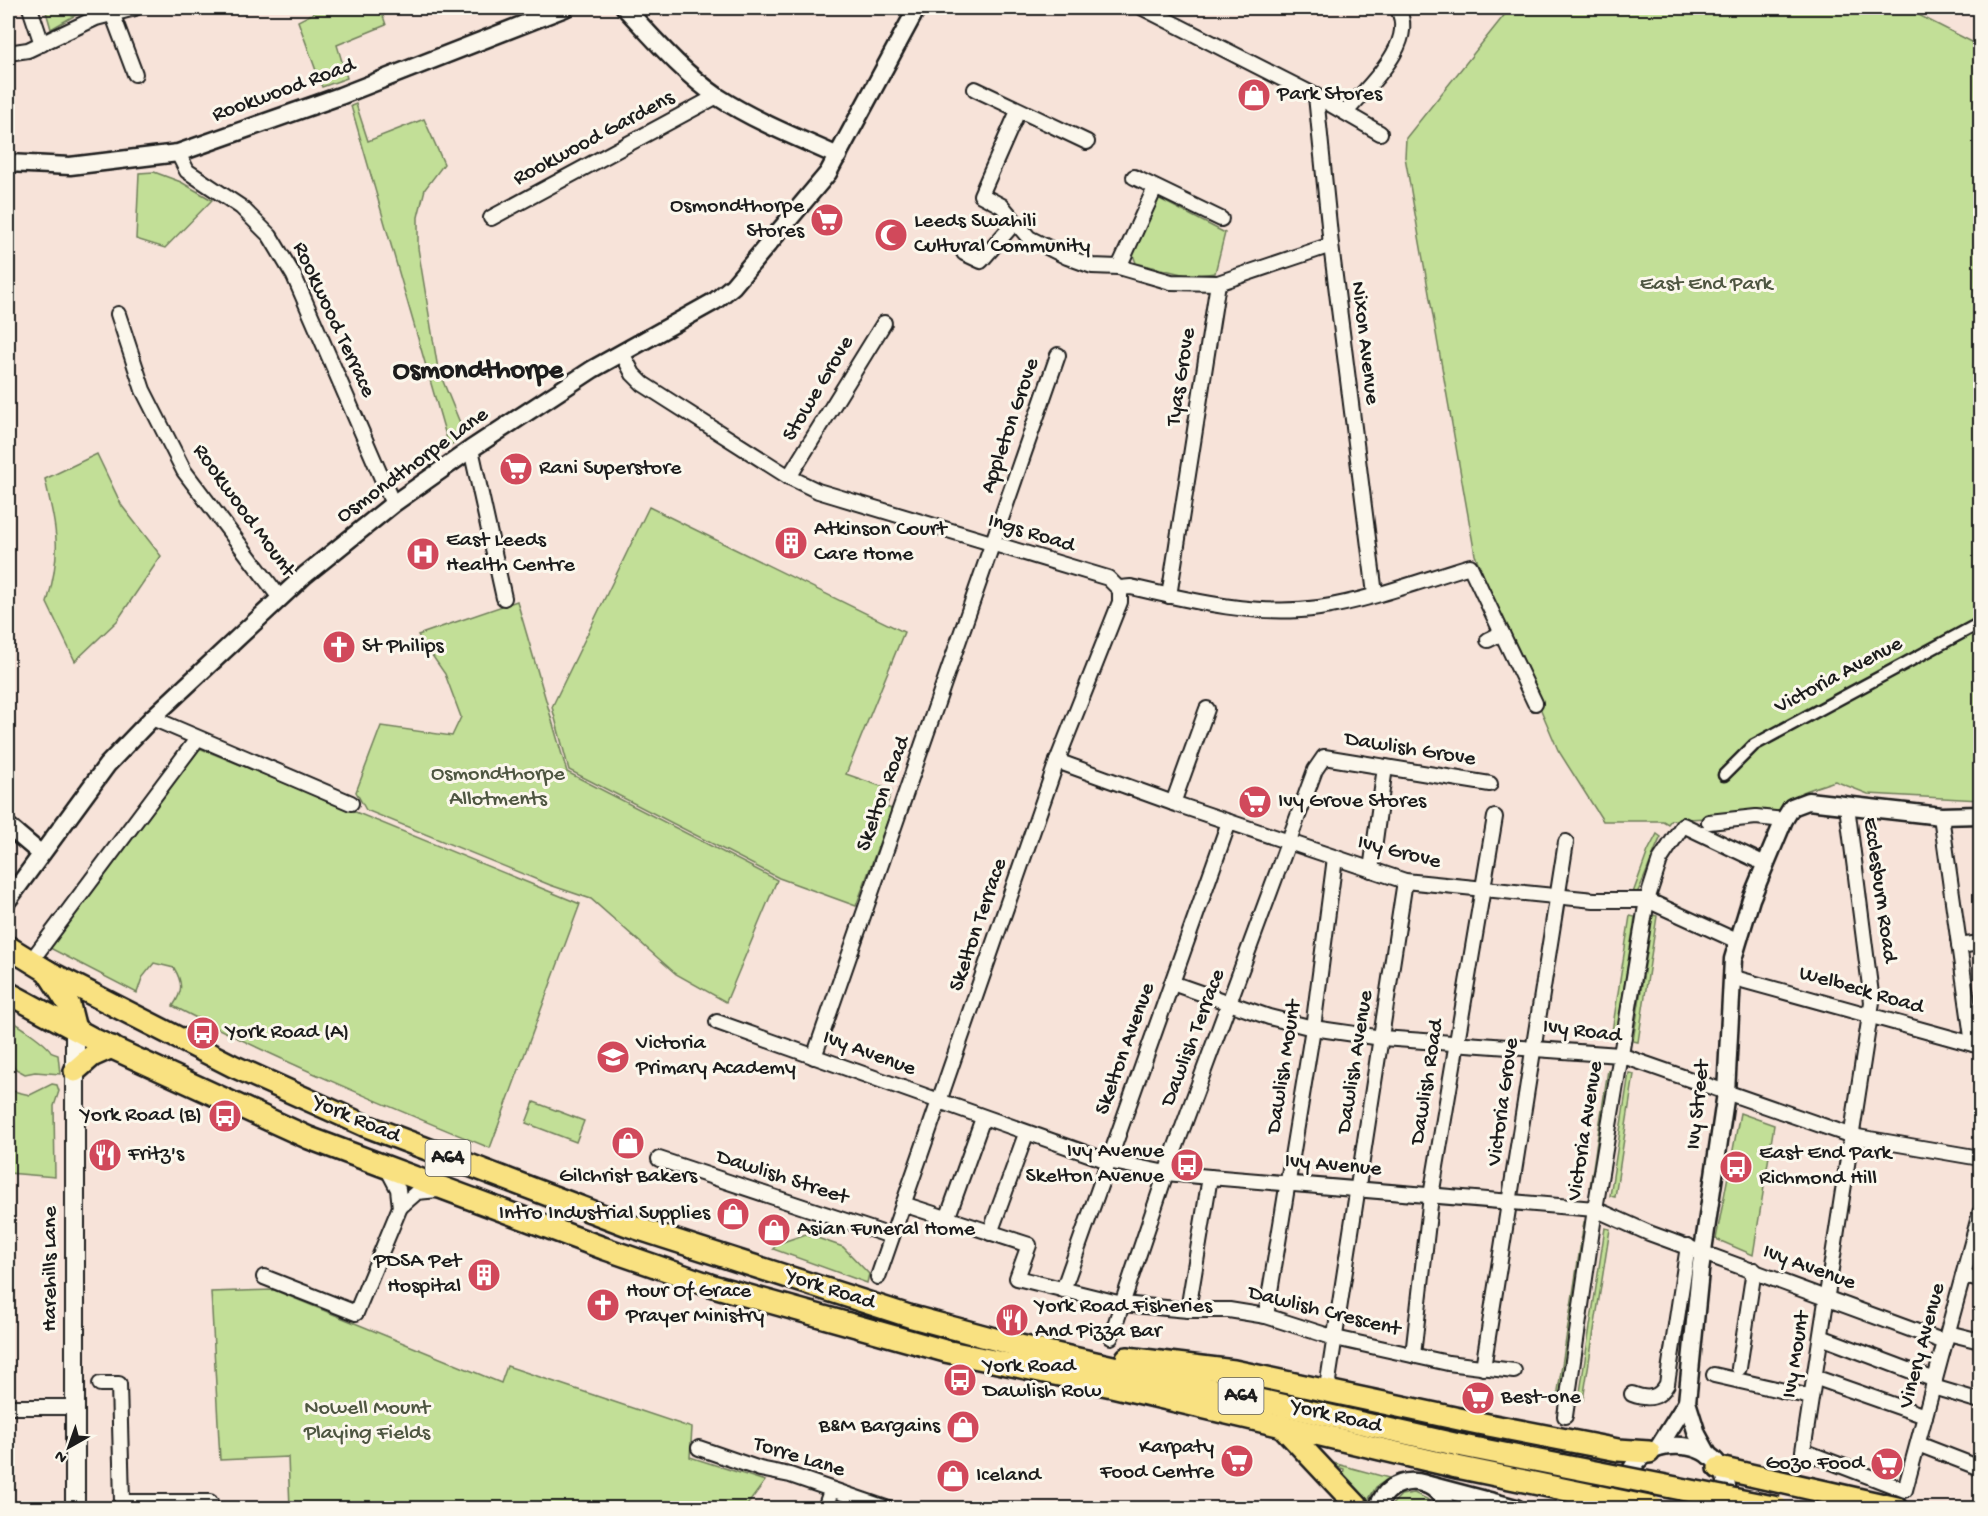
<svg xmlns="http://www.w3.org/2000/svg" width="1988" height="1516" viewBox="0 0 1988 1516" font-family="'Gochi Hand',sans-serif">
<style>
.green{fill:#c2df97;stroke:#6f7e5a;stroke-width:1.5}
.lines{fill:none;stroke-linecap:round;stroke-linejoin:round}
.pedestrian-casing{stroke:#1c1c1c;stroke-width:15}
.minor-casing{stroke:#1c1c1c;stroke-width:18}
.tertiary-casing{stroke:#1c1c1c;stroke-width:21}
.secondary-casing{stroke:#1c1c1c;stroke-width:22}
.trunk-casing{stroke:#1c1c1c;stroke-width:26}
.pedestrian{stroke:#fbf7ec;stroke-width:10}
.minor{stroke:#fbf7ec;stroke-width:14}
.tertiary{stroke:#fbf7ec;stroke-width:16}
.secondary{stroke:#fbf7ec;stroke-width:18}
.trunk{stroke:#f9e181;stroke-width:21}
.trunk-bridge-casing{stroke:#1c1c1c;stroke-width:26;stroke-linecap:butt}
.trunk-bridge{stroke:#f9e181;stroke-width:21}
.labels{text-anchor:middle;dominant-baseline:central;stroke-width:6;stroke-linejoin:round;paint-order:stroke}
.shield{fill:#fbf7ec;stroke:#5f5e5a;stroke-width:1.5}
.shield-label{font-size:21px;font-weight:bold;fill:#1c1c1c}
.street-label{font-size:22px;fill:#1c1c1c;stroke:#fbf7ec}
.poi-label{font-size:22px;fill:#1c1c1c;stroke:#fbf7ec;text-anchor:start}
.park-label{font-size:22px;fill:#4e5641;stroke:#fbf7ec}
.district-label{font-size:28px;font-weight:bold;fill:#1c1c1c;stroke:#fbf7ec}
</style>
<rect width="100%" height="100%" fill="#f7e3d9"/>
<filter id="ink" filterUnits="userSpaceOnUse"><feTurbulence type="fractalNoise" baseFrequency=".0167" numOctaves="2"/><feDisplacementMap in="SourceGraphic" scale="12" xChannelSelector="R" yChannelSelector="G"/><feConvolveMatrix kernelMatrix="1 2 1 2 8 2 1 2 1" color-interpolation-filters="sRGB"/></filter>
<g filter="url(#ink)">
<g class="green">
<path d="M 45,8 L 96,8 L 79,13 L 51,29 Z"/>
<path d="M 312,8 L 387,8 L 381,10 L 386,25 L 337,45 L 347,78 L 322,87 L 298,21 L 314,13 Z"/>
<path d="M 1510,8 L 1905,8 L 1980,46 L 1980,800 L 1868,794 L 1835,781 C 1812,789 1790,792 1777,814 L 1671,820 L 1668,824 L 1663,821 L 1603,821 L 1558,750 L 1475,555 L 1405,157 L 1406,138 Z"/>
<path d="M 356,104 L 368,141 L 424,119 L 444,164 L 425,189 L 418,217 L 418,248 L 438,369 L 465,435 L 449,446 L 351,106 Z"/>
<path d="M 154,172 L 181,182 L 212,200 L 165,248 L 136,239 L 139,173 Z"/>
<path d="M 1156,197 L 1225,233 L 1215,273 L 1190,276 L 1136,263 L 1132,252 Z"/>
<path d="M 97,454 L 122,506 L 161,556 L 117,621 L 75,661 L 47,603 C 62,550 57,532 45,479 Z"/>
<path d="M 649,507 L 904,632 L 846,774 L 892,790 L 886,807 L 892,809 L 856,906 L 779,878 L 569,770 L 552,707 Z"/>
<path d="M 517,601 L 567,772 L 777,880 L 726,1002 L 676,974 L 591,899 L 550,885 L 366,810 L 356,792 L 381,726 L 452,736 L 461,717 L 445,674 L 418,635 Z"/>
<path d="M 199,748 L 580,904 L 490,1148 C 382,1104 276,1059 173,1006 C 183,991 183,983 174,968 L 154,963 L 142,978 L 137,993 L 48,947 Z"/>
<path d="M 1657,834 L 1661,837 C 1654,849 1642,888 1636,894 L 1633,893 L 1648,851 Z"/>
<path d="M 1653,915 L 1657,916 L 1638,1042 L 1633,1041 Z"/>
<path d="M 1630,916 L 1635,917 L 1616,1039 L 1611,1038 Z"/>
<path d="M 8,1019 C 18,1024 48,1044 52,1053 L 58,1055 L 60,1074 L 35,1072 L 25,1074 L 14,1068 L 8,1038 Z"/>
<path d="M 1608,1070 L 1613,1070 L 1595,1188 L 1590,1187 Z"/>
<path d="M 1629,1073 L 1634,1074 L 1615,1197 L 1610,1196 Z"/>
<path d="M 52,1084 L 57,1085 L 59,1091 L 54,1106 L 55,1177 L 8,1173 L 8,1090 L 30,1095 Z"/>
<path d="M 534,1102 L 584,1121 L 576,1142 L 526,1123 Z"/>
<path d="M 1740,1113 L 1774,1125 L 1753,1255 L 1716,1239 Z"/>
<path d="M 1584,1222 L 1589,1223 L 1561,1404 L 1556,1404 Z"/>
<path d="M 1605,1228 L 1610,1229 L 1583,1400 L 1579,1399 Z"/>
<path d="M 806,1234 L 843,1247 L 869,1274 L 867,1283 L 773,1249 L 777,1244 Z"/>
<path d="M 274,1290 L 501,1383 L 507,1366 L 692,1428 L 690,1457 L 765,1481 L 745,1508 L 290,1508 L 288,1457 L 220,1460 L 211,1292 Z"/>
<path d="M 1322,1460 L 1389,1478 L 1376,1487 L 1367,1502 L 1338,1479 L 1343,1475 L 1344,1469 L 1335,1466 L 1330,1472 Z"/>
<path d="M 1414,1493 L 1427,1499 L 1434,1508 L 1389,1508 L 1401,1495 Z"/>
</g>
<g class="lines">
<g class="pedestrian-casing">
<path id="pedestrian" d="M 1724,775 L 1754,745 L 1980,623"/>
</g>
<g class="minor-casing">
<g id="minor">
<path d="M 30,8 L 42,44"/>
<path d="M 1143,8 L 1316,96 L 1380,133"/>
<path d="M 112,13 L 135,74"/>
<path d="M 8,53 L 28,50 L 96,18 L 135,8"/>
<path d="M 975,89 L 1087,142"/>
<path d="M 1316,96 L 1331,245 L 1375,594"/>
<path d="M 1018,111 L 981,195 L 1002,206 L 1029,238 L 1067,257 L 1092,266 L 1119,267 L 1171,282 L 1218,283"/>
<path d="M 1346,112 C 1367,87 1419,42 1397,8"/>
<path d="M 178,153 L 187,171 L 241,207 L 270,236 L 294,276 L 393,504"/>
<path d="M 1134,177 L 1221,219"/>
<path d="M 491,218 L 717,96"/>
<path d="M 964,253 L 981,261 L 1015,222"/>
<path d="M 1119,267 L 1155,188"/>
<path d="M 118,314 L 143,390 L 184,471 L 280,598"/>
<path d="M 622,353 L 633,374 L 643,384 L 789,477 L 818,491 L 1108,578 L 1120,590 L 1120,602 L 1057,761 L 878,1277"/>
<path d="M 471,449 L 504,598"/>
<path d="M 789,477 L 884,323"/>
<path d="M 1120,588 L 1131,587 C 1191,601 1257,617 1319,608 C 1370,600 1420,581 1470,566 L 1535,703"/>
<path d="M 1169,596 L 1218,283 L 1331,245"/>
<path d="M 1488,640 L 1502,633"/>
<path d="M 152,718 L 351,803"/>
<path d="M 1057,761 L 1173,803 L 1405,881 L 1594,900 L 1647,900 L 1737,941"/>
<path d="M 1173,803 L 1207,709"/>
<path d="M 1847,806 L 1872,1002 L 1803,1451 L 1905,1490 L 1980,1213"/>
<path d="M 1941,816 L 1973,1044"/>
<path d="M 1709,822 L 1756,817 L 1784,820"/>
<path d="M 1371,870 L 1385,767"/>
<path d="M 1959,946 L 1980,943"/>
<path d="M 31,961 L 197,739"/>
<path d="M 1731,977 L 1980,1046"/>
<path d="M 1172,983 L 1269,1017 L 1313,1028 L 1382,1038 L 1620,1055 L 1852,1136 L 1980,1158"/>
<path d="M 717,1022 L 1108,1161 L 1166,1173 L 1210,1177 L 1595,1209 L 1649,1233 L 1945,1342"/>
<path d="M 814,1057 L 1058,355"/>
<path d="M 659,1159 L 891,1236"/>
<path d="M 387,1168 L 398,1189 L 400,1207 L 417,1192 L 438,1190"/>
<path d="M 903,1204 L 1029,1245 L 1017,1278 L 1122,1304 L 1188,1310 L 1229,1310 L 1266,1316 L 1335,1338 L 1448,1363 L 1514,1371"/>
<path d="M 947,1219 L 983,1118"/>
<path d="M 990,1233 L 1026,1134"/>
<path d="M 1963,1276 L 1980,1280"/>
<path d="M 264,1277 L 356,1313 L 400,1207"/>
<path d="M 1063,1290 L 1229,822"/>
<path d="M 1188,1310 L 1210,1177"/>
<path d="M 1266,1316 L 1313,1028 L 1335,858"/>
<path d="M 1948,1333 L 1980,1341"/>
<path d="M 1111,1337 L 1166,1173 L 1315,770 L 1324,757 L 1490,784"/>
<path d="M 1821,1337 L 1935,1380"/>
<path d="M 1413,1355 L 1431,1196 L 1495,817"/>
<path d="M 1483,1368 L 1566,842"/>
<path d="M 1739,1368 L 1754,1270"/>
<path d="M 1714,1375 L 1811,1397"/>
<path d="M 1814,1377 L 1925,1416"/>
<path d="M 100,1384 L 119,1384 L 122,1502 L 210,1502 L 210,1508"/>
<path d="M 1933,1387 L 1980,1401"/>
<path d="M 1332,1392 L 1328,1381 L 1405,881"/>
<path d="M 1632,1394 C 1648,1400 1659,1399 1667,1384 L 1688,1246"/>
<path d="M 8,1407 L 75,1407"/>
<path d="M 1565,1416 L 1595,1209 L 1647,900 L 1660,860 L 1683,825 L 1765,864"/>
<path d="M 1918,1444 L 1980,1468"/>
<path d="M 699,1448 L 760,1469 L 790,1475 L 886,1508"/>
<path d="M 825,1508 L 831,1491"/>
</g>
</g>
<g class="tertiary-casing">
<g id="tertiary">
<path d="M 625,8 C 654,39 683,73 718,97 C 755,121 798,138 838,156"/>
<path d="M 8,163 L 70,166 L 178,153 L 340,96 L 565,8"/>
<path d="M 8,826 L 40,853"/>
<path d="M 8,900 L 107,765 L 152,718 L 305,575 L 393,504 L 471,449 L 593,369 L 715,301 L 733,286 L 828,173 L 917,8"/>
<path d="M 1658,1448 L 1687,1402"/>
<path d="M 1709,1456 L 1697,1434 L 1687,1402 L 1700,1271 L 1726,1093 L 1733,959 L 1751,899 L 1784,820 L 1792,807 L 1808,801 L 1941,816 L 1980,815"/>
<path d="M 1425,1484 L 1516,1508"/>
<path d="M 1378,1508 C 1387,1474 1437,1472 1446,1508"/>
<path d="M 1628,1508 C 1607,1425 1746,1425 1725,1508"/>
</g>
</g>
<g class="secondary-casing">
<path id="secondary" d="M 75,1508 L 75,1029"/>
</g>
<g class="trunk-casing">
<g id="trunk">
<path d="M 8,947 L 47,971 L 233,1066 L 364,1125 L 630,1226 L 909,1316 L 1020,1346 L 1463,1446"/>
<path d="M 47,971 L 69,1005 L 75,1029"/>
<path d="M 8,993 L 95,1040 L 309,1138 L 603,1248 L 713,1286 L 945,1351 L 1112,1386 L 1457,1467"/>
<path d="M 75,1071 L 92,1056 L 112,1047"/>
<path d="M 1127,1358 L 1234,1371 L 1478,1423 L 1618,1450 L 1649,1452"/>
<path d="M 1281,1425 L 1359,1508"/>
<path d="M 1719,1468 L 1897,1508"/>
</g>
</g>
<use href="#pedestrian" class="pedestrian"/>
<use href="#minor" class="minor"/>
<use href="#tertiary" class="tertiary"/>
<use href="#secondary" class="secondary"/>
<use href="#trunk" class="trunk"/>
<g class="trunk-bridge-casing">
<g id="trunk-bridge">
<path d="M 1463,1446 L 1778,1508"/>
<path d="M 1457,1467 L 1654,1508"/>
</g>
</g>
<use href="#trunk-bridge" class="trunk-bridge"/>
</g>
</g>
<defs>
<g id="shop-disc" transform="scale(1.725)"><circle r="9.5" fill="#d1495b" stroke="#fbf7ec"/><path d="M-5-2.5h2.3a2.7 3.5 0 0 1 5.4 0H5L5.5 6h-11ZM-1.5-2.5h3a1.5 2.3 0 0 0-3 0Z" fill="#fff"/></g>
<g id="supermarket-disc" transform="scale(1.725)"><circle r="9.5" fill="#d1495b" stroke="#fbf7ec"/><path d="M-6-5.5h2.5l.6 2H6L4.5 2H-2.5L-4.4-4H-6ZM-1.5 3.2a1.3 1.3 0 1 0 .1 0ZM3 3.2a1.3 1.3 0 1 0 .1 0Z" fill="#fff"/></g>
<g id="mosque-disc" transform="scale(1.725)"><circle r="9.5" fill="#d1495b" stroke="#fbf7ec"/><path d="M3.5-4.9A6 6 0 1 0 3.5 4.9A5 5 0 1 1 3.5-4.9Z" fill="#fff"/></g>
<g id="building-disc" transform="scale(1.725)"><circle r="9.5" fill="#d1495b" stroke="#fbf7ec"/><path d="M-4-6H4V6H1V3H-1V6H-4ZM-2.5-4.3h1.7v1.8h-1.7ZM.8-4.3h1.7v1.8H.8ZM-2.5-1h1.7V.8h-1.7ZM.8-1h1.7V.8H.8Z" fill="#fff"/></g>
<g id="hospital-disc" transform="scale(1.725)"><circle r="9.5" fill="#d1495b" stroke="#fbf7ec"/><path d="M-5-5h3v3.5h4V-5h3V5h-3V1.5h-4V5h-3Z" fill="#fff"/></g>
<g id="church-disc" transform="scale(1.725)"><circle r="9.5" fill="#d1495b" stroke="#fbf7ec"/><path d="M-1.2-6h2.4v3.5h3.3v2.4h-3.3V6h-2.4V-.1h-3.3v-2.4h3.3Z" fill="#fff"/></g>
<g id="bus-disc" transform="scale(1.725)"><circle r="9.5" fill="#d1495b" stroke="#fbf7ec"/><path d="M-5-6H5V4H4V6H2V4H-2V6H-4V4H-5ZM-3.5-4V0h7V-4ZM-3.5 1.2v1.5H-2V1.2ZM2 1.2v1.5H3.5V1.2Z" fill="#fff"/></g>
<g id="school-disc" transform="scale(1.725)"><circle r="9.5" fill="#d1495b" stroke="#fbf7ec"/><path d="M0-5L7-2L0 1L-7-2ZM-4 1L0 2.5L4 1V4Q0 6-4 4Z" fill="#fff"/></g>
<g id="restaurant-disc" transform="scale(1.725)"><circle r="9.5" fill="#d1495b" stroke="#fbf7ec"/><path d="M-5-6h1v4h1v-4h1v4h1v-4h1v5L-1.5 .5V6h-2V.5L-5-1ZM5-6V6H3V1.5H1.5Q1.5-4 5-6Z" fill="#fff"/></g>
</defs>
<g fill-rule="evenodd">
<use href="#shop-disc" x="1254" y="95"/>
<use href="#supermarket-disc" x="827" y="220"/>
<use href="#mosque-disc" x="891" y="235"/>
<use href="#supermarket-disc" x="516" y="469"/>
<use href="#building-disc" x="791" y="543"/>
<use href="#hospital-disc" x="423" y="554"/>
<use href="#church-disc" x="339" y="647"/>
<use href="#supermarket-disc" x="1255" y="802"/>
<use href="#bus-disc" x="203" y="1033"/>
<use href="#school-disc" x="613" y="1057"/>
<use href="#bus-disc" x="225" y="1116"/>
<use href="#shop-disc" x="628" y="1143"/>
<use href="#restaurant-disc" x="105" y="1155"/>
<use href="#bus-disc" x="1187" y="1165"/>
<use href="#bus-disc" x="1736" y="1167"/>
<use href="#shop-disc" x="733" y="1214"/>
<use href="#shop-disc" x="774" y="1230"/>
<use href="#building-disc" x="484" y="1275"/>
<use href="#church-disc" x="603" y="1305"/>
<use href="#restaurant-disc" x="1012" y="1320"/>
<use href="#bus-disc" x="960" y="1380"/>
<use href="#supermarket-disc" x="1478" y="1398"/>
<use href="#shop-disc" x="963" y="1427"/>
<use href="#supermarket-disc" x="1237" y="1461"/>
<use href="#supermarket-disc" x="1887" y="1464"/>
<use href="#shop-disc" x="953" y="1476"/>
</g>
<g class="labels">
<g class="shield">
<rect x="425.5" y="1140" width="45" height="36" rx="4.5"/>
<rect x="1218.5" y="1378" width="45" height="36" rx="4.5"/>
</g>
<g class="shield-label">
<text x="448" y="1158">A64</text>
<text x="1241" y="1396">A64</text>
</g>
<g class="street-label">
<text transform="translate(284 91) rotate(-20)">Rookwood Road</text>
<text transform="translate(594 139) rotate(-28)">Rookwood Gardens</text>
<text transform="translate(333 320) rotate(65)">Rookwood Terrace</text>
<text transform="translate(1364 343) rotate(83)">Nixon Avenue</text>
<text transform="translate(1182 377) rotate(-81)">Tyas Grove</text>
<text transform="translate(819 389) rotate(-59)">Stowe Grove</text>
<text transform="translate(1011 426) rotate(-71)">Appleton Grove</text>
<text transform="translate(413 466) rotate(-36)">Osmondthorpe Lane</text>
<text transform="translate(243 511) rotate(54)">Rookwood Mount</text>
<text transform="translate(1031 534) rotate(17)">Ings Road</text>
<text transform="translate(1839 676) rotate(-28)">Victoria Avenue</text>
<text transform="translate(1410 750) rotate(9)">Dawlish Grove</text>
<text transform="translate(884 794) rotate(-70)">Skelton Road</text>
<text transform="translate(1399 853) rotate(14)">Ivy Grove</text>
<text transform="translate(1879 890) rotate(82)">Ecclesburn Road</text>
<text transform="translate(979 925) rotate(-71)">Skelton Terrace</text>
<text transform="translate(1861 991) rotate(16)">Welbeck Road</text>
<text transform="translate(1582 1032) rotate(7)">Ivy Road</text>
<text transform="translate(1194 1038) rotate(-69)">Dawlish Terrace</text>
<text transform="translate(1126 1049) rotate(-70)">Skelton Avenue</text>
<text transform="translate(869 1054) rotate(20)">Ivy Avenue</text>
<text transform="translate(1356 1062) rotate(-81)">Dawlish Avenue</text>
<text transform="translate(1285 1067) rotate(-81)">Dawlish Mount</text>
<text transform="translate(1428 1082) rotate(-81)">Dawlish Road</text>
<text transform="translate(1504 1102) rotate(-82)">Victoria Grove</text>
<text transform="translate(1699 1105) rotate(-84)">Ivy Street</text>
<text transform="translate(356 1120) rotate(23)">York Road</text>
<text transform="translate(1586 1131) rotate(-81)">Victoria Avenue</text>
<text transform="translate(1333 1166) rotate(5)">Ivy Avenue</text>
<text transform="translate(782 1178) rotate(18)">Dawlish Street</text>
<text transform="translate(1809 1268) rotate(20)">Ivy Avenue</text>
<text transform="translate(51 1269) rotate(-90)">Harehills Lane</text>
<text transform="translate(830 1290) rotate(18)">York Road</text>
<text transform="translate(1324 1312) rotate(14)">Dawlish Crescent</text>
<text transform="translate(1923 1346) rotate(-75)">Vinery Avenue</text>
<text transform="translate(1797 1355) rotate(-81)">Ivy Mount</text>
<text transform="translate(1336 1417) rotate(13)">York Road</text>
<text transform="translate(799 1458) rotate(17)">Torre Lane</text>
</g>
<g class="poi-label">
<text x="1277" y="95">Park Stores</text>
<text x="804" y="207" text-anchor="end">Osmondthorpe<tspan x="804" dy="25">Stores</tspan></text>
<text x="914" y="222">Leeds Swahili<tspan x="914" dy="25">Cultural Community</tspan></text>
<text x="539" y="469">Rani Superstore</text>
<text x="814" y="530">Atkinson Court<tspan x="814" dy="25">Care Home</tspan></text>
<text x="446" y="541">East Leeds<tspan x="446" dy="25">Health Centre</tspan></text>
<text x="362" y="647">St Philips</text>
<text x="1278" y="802">Ivy Grove Stores</text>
<text x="226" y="1033">York Road (A)</text>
<text x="636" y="1044">Victoria<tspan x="636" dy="25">Primary Academy</tspan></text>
<text x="202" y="1116" text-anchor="end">York Road (B)</text>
<text x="1164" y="1152" text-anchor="end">Ivy Avenue<tspan x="1164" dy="25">Skelton Avenue</tspan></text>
<text x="1759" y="1154">East End Park<tspan x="1759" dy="25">Richmond Hill</tspan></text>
<text x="128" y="1155">Fritz's</text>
<text x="628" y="1177" text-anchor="middle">Gilchrist Bakers</text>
<text x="710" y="1214" text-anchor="end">Intro Industrial Supplies</text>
<text x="797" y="1230">Asian Funeral Home</text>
<text x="461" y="1262" text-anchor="end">PDSA Pet<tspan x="461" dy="25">Hospital</tspan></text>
<text x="626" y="1292">Hour Of Grace<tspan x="626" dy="25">Prayer Ministry</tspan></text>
<text x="1035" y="1307">York Road Fisheries<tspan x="1035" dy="25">And Pizza Bar</tspan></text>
<text x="983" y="1367">York Road<tspan x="983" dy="25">Dawlish Row</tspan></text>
<text x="1501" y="1398">Best-one</text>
<text x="940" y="1427" text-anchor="end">B&amp;M Bargains</text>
<text x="1214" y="1448" text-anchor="end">Karpaty<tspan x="1214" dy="25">Food Centre</tspan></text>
<text x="1864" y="1464" text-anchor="end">Gozo Food</text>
<text x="976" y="1476">Iceland</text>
</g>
<g class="park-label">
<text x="1706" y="285">East End Park</text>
<text x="498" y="775">Osmondthorpe<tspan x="498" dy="25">Allotments</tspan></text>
<text x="367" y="1409">Nowell Mount<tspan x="367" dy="25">Playing Fields</tspan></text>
</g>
<g class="district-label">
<text x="478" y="371">Osmondthorpe</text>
</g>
</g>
<rect width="1988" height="1516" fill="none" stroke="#fbf7ec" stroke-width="30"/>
<rect x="15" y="15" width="1958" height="1486" fill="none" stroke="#1c1c1c" stroke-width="2" filter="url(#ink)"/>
<g transform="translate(69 1447) rotate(220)" stroke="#fbf7ec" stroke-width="4.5" paint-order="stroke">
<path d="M0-4.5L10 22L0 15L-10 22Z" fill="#1c1c1c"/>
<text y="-9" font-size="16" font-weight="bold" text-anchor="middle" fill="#1c1c1c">N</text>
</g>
</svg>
